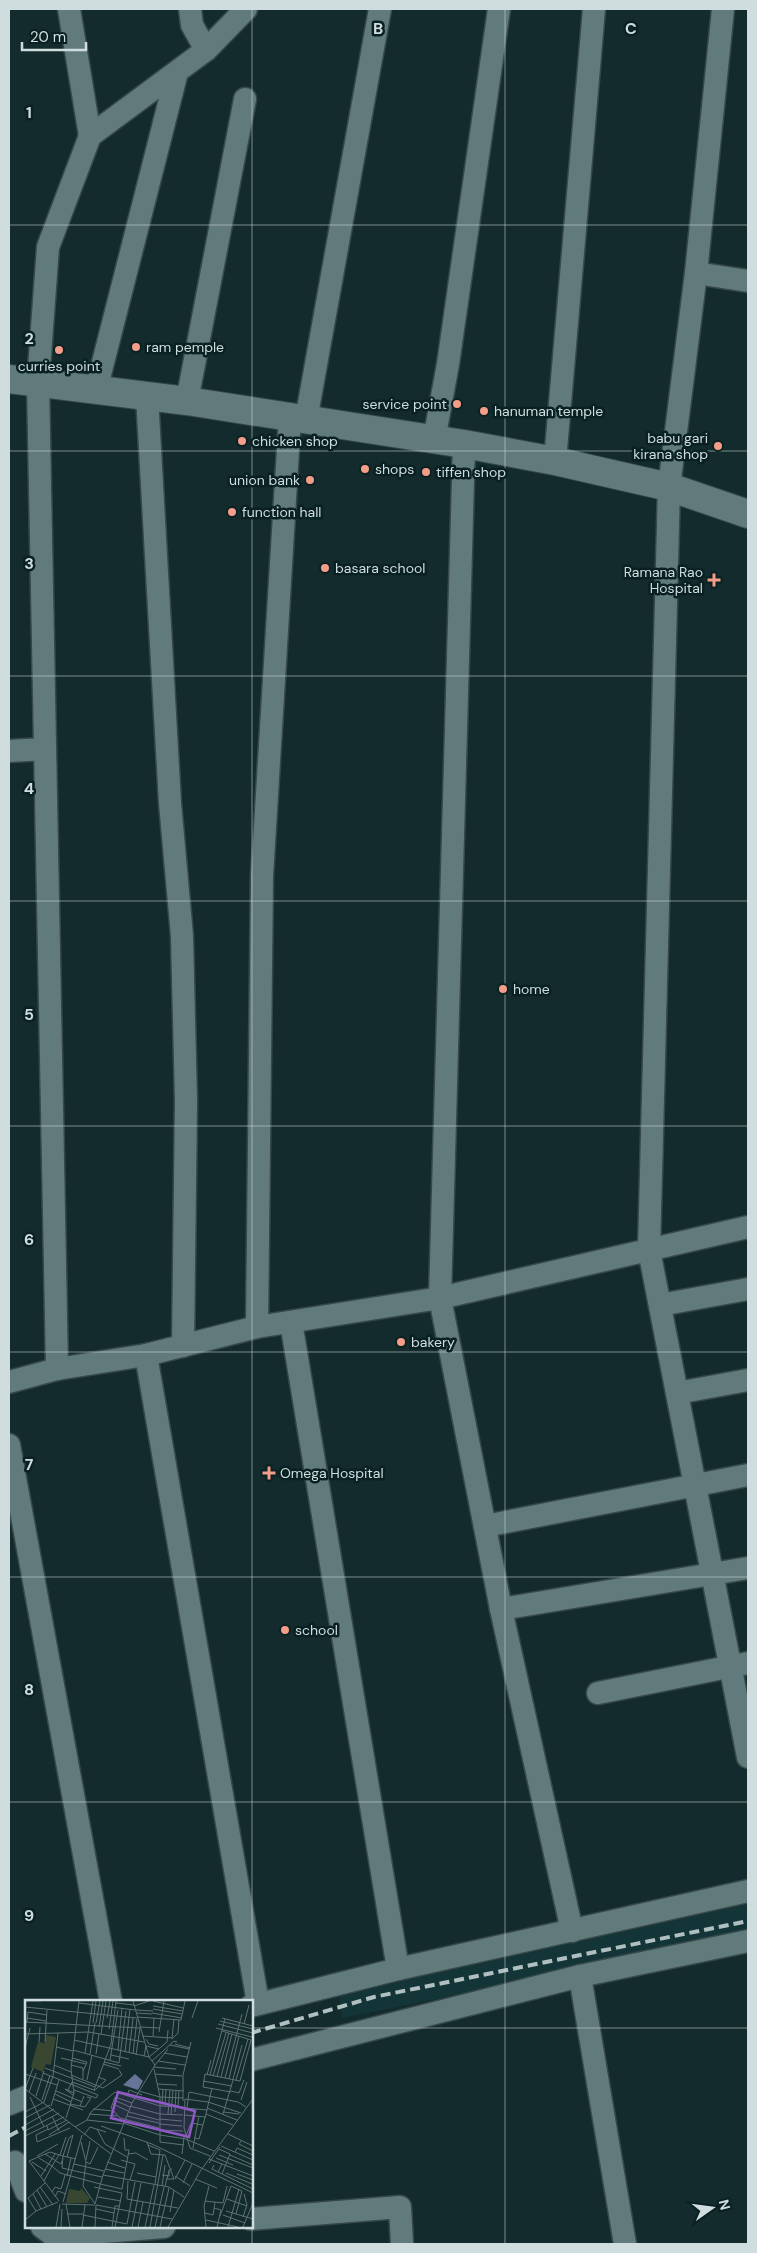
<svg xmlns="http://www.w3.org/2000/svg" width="757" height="2253" viewBox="0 0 757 2253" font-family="'DM Sans',sans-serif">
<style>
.built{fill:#133537}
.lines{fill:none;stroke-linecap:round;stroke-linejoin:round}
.minor-casing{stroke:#364849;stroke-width:25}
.secondary-casing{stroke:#364849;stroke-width:30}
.minor{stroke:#617b7d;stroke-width:22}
.secondary{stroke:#617b7d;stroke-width:28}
.rail{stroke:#b0bfc0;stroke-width:4;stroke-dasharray:10 5;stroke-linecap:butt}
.grid{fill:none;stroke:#d0ddde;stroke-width:1;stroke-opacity:0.55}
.poi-dot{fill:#f49e89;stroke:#092123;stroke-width:2}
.labels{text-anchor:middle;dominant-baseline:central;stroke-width:5;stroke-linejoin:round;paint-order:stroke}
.poi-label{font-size:14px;fill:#d0ddde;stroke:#092123;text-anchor:start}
.inset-road{fill:none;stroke:#5f7273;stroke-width:1}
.view{fill:#9058c7;fill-opacity:0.15;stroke:#9058c7;stroke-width:2.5}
.inset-edge{fill:none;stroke:#d0ddde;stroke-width:2.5}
.grid-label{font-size:16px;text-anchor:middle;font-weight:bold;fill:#d0ddde;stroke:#092123;stroke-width:5;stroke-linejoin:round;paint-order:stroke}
</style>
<rect width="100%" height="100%" fill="#132b2c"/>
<path class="built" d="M 748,1904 L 748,1937 L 342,2018 L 339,1995 Z"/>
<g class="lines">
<g class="minor-casing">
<g id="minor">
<path d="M 69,9 L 90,136"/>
<path d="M 190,9 L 192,25 L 206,50"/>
<path d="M 723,9 L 696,273 L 669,487 L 649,1250 L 748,1757"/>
<path d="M 696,273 L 748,281"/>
<path d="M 96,390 L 177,72"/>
<path d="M 147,396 L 170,803 L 182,936 L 186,1101 L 183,1346"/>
<path d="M 187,401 L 245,99"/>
<path d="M 306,420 L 380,9"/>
<path d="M 434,440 L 448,364 L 499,9"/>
<path d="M 464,444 L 440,1298 L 501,1609 L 572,1931"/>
<path d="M 555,461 L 594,9"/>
<path d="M 9,751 L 45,749"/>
<path d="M 660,1305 L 748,1289"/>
<path d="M 291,1322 L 398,1969"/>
<path d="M 257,1327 L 262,876 L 290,417"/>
<path d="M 146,1355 L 258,2003"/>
<path d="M 57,1369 L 38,382 L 48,247 L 90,136 L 206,50 L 246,9"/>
<path d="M 9,1382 L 57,1369 L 146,1355 L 257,1327 L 440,1298 L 748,1227"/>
<path d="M 677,1393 L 748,1380"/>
<path d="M 9,1445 L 111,2002"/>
<path d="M 485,1526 L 748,1475"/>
<path d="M 501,1609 L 748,1568"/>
<path d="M 598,1693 L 748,1663"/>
<path d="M 580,1976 L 625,2244"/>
<path d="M 251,2006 L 398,1969 L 748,1891"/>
<path d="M 251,2060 L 580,1976 L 748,1941"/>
<path d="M 9,2104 L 26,2097"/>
<path d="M 15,2162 L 26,2191"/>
<path d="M 251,2219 L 400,2207 L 402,2244"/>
<path d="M 42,2227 L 54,2236 L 164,2227"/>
</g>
</g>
<g class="secondary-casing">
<path id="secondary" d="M 9,379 L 187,401 L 464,444 L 555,461 L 669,487 L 748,514"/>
</g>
<use href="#minor" class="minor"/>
<use href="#secondary" class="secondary"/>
<g class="rail">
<path d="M 251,2033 L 374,1997 L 748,1921"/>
<path d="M 9,2136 L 26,2127"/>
</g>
</g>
<path class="grid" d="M 252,9 L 252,2244M 505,9 L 505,2244M 9,225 L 748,225M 9,451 L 748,451M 9,676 L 748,676M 9,901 L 748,901M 9,1126 L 748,1126M 9,1352 L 748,1352M 9,1577 L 748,1577M 9,1802 L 748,1802M 9,2028 L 26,2028M 251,2028 L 748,2028"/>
<g class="poi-dot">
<circle cx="136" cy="347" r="5"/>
<circle cx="59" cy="350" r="5"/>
<circle cx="457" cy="404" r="5"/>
<circle cx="484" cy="411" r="5"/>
<circle cx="242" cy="441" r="5"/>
<circle cx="718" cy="446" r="5"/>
<circle cx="365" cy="469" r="5"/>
<circle cx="426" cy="472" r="5"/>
<circle cx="310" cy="480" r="5"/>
<circle cx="232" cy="512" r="5"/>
<circle cx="325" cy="568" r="5"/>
<path d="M711.5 572.5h5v5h5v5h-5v5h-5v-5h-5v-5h5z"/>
<circle cx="503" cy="989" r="5"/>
<circle cx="401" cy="1342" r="5"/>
<path d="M266.5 1465.5h5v5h5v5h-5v5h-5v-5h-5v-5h5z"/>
<circle cx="285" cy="1630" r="5"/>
</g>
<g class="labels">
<g class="poi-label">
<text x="146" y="347">ram pemple</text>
<text x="59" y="366" text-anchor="middle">curries point</text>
<text x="447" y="404" text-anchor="end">service point</text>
<text x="494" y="411">hanuman temple</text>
<text x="708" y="438" text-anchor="end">babu gari<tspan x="708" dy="16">kirana shop</tspan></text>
<text x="252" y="441">chicken shop</text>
<text x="375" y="469">shops</text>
<text x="436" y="472">tiffen shop</text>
<text x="300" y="480" text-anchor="end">union bank</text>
<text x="242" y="512">function hall</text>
<text x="335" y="568">basara school</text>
<text x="703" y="572" text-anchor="end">Ramana Rao<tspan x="703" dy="16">Hospital</tspan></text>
<text x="513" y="989">home</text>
<text x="411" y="1342">bakery</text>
<text x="280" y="1473">Omega Hospital</text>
<text x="295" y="1630">school</text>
</g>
</g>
<g transform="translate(25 2000)">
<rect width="228" height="228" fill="#132b2c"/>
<path d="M 21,35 L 31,37 L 26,65 L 21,64 L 18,72 L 6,67 L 13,42 L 20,43 ZM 56,188 L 65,198 L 62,203 L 41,203 L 44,189 L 55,191 Z" fill="#394731"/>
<path d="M 110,74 L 118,81 L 113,90 L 98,85 Z" fill="#677397"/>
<path class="inset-road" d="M 0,1 L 16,1M 128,1 L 158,8M 54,3 L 110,10M 91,3 L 109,5M 109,6 L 124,1M 128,6 L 158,11M 0,7 L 112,18M 128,9 L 157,14M 111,10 L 128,11M 112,13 L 127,14M 127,13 L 157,18M 112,17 L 156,20 L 160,1M 2,18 L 21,21M 82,18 L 85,1M 167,18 L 173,1M 197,18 L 228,26M 195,21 L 228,29M 0,22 L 115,28 L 111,55M 2,22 L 3,12 L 22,15M 68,23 L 71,1M 71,23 L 75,1M 193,24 L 228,33M 219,24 L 224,5M 74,27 L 78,1M 115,27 L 135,28M 191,28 L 227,37M 84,29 L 88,1M 197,31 L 226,40 L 215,81 L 180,74 L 178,87 L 206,92M 134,32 L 139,1M 0,34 L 64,32 L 119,42M 76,34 L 81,1M 117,36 L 147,38 L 149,19M 128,36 L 129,18M 121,39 L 124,44 L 133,46M 147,39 L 153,33 L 154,20M 49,40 L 124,57 L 142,42 L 143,30M 14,42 L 15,27M 20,42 L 22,10M 150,44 L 165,48M 145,45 L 164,49M 31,47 L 48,51M 0,48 L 5,28M 48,50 L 80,59M 93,50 L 97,8M 100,52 L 105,9M 60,53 L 68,1M 104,53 L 108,18M 139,53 L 162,57M 65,54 L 70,23M 71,54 L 74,34M 108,54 L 112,19M 86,55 L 104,59M 119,56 L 121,46 L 134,49M 36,58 L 61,64M 47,58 L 62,62 L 58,71M 80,59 L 94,63 L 101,11M 85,60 L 93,10M 127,61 L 149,41 L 152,42M 133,61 L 160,65M 79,62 L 96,66M 78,64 L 94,69M 29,65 L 46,72M 46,65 L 58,68 L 58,79M 130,65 L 143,49M 129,67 L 151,69M 20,68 L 70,87M 129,69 L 135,97 L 135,142 L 159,145M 18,73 L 73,95 L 71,98 L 49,90M 0,74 L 32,85M 130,74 L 157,76M 46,75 L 78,88 L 97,75 L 94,70M 182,75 L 186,60M 185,75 L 200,19M 188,76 L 201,33M 192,76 L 204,33M 196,77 L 207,34M 200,78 L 217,14M 204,79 L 214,36M 208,79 L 217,45M 62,80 L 67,55M 211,80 L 223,39M 178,81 L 207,86M 132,84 L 152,85M 187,88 L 181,114 L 208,125M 0,89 L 86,154M 0,89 L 8,68M 133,89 L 159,91M 43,90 L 47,82 L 69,90 L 86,44 L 91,1M 31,91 L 57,102M 69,91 L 81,80 L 73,77M 114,91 L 135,97 L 158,98M 206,91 L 214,93 L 219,80M 4,92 L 11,73M 30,94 L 46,102M 48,95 L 40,89 L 49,93M 11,96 L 19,71M 102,96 L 104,90 L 117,95M 5,97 L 19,127M 28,99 L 58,110M 17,100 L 25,75M 89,100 L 105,107M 216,100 L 222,82M 158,101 L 158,75 L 166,42M 19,102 L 28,76 L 33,33M 107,103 L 90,97 L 86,108 L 95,118 L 134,128M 45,104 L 55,106 L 59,96M 88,104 L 103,111M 26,106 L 34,80M 55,106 L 60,107 L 66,98 L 62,97M 105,106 L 135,114 L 158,115M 137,106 L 138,89M 140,106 L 141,89M 153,107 L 154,90M 160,108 L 182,110M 162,108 L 164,92 L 213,102 L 221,107M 182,108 L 212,120M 68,109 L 89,111M 0,112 L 19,102M 104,112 L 134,120M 150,112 L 151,90M 199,112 L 214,114M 64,114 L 92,116M 143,114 L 145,90M 146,114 L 148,90M 198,114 L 208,80M 159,115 L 181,117M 27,116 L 34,131M 102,116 L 134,123M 0,118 L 25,105M 41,118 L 49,93 L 46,69 L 54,1M 134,119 L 157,121M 62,120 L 66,112 L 90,92 L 135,106 L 158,107M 98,123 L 135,135 L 161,139 L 189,151M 134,124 L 157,126M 0,125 L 29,109M 22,126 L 23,129 L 11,135 L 12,142 L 45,128M 76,126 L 127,144 L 228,193M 50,127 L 62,120 L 98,124M 72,129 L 80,144 L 102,157M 23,130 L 42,120M 134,130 L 158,131M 0,131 L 34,113M 203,134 L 228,146M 24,135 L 44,122M 59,135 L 65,127 L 81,132M 0,136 L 39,117M 161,136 L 166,123 L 178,125M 169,138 L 174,139 L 181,114M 216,141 L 214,144 L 228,151M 56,142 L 61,162 L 58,186 L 70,204M 122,142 L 126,154 L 140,155 L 149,179 L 141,179M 123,145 L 135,150 L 130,184M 196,146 L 228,160M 168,148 L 174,116M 194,149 L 205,154 L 197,174M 210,152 L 212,148 L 228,155M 20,154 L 36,164 L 37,161M 103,154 L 111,153 L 123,160M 157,154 L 159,137M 34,155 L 27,166 L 35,173 L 75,184M 35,155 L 41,137M 194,155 L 228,168M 205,155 L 228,165M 12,156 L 33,144M 185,156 L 165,148 L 159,128 L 160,99 L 183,102 L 216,113M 42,157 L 48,135 L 44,138 L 38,156 L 51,159M 14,158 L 27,166 L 19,181M 191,158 L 208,165M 184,159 L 228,176M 61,160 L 65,141M 96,160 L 110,164 L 105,180M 7,162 L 21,171M 61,162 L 65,164 L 73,147M 82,162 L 100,168M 184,163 L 195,147M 49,164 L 79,171M 189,165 L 187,169 L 193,172 L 197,164M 37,168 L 77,177M 80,169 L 99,173M 193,172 L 228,189M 112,173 L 131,177M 201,173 L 227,184M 212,174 L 228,180M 78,175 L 107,103 L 130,65 L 124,57 L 108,1M 137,175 L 144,176 L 144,170 L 147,169M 16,176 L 30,154M 42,176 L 46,158M 150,176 L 165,186M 150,179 L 160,160M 170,179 L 192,188M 103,181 L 102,199 L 153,208M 158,183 L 167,164M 75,184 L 97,189 L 104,150 L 100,150 L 99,138M 137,186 L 140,165M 140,186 L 144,171M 15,187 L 28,205M 69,187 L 97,193M 12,190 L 22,207M 27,192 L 30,187 L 36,189 L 40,175M 8,194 L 16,209M 30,197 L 33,191 L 41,194M 73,197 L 96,201M 202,199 L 222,206M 34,201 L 4,161 L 25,152 L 38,156 L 37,168M 180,201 L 198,203 L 202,186M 38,202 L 57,135M 37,204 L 70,205M 41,204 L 45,227M 70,204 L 78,175 L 144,187 L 159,197M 71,205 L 147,219M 189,208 L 196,210 L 192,227M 71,209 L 89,213M 11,211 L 3,198 L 20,183M 201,211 L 228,219M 145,212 L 149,190M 180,213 L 188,215 L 190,202M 42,214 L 58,214M 58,215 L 102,224 L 110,182M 198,215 L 220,223M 195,216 L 206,186 L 217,191 L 211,214M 218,217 L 222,205 L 219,194M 0,220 L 11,211 L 33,202M 181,220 L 213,227M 31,227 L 35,204M 36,227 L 37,209M 57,227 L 60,205M 70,227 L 71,205M 87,227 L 90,206 L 95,206M 90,227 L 97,193M 107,227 L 116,183M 113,227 L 118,202M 120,227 L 129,185M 125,227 L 138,155M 130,227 L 139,187M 135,227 L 144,188M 143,227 L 176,170 L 228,99M 181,227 L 179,206 L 184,186M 203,227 L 214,189M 218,227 L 228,203"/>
<path class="view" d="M 93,92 L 170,111 L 164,137 L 86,118 Z"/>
<rect width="228" height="228" class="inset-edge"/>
</g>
<g class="grid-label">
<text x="378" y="34">B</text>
<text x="631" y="34">C</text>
<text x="29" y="118">1</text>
<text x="29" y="344">2</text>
<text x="29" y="569">3</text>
<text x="29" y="794">4</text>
<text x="29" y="1020">5</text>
<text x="29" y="1245">6</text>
<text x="29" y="1470">7</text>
<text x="29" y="1695">8</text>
<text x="29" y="1921">9</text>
</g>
<rect width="757" height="2253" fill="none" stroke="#d0ddde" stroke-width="20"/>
<g transform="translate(712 2208) rotate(76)" stroke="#092123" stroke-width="4" paint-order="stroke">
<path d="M0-4L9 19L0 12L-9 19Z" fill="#d0ddde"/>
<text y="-8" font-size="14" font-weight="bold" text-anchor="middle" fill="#d0ddde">N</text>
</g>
<path d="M22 42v8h64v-8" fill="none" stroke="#d0ddde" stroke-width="2.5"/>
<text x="30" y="42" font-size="15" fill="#d0ddde" stroke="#092123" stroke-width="4" paint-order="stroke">20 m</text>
</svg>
